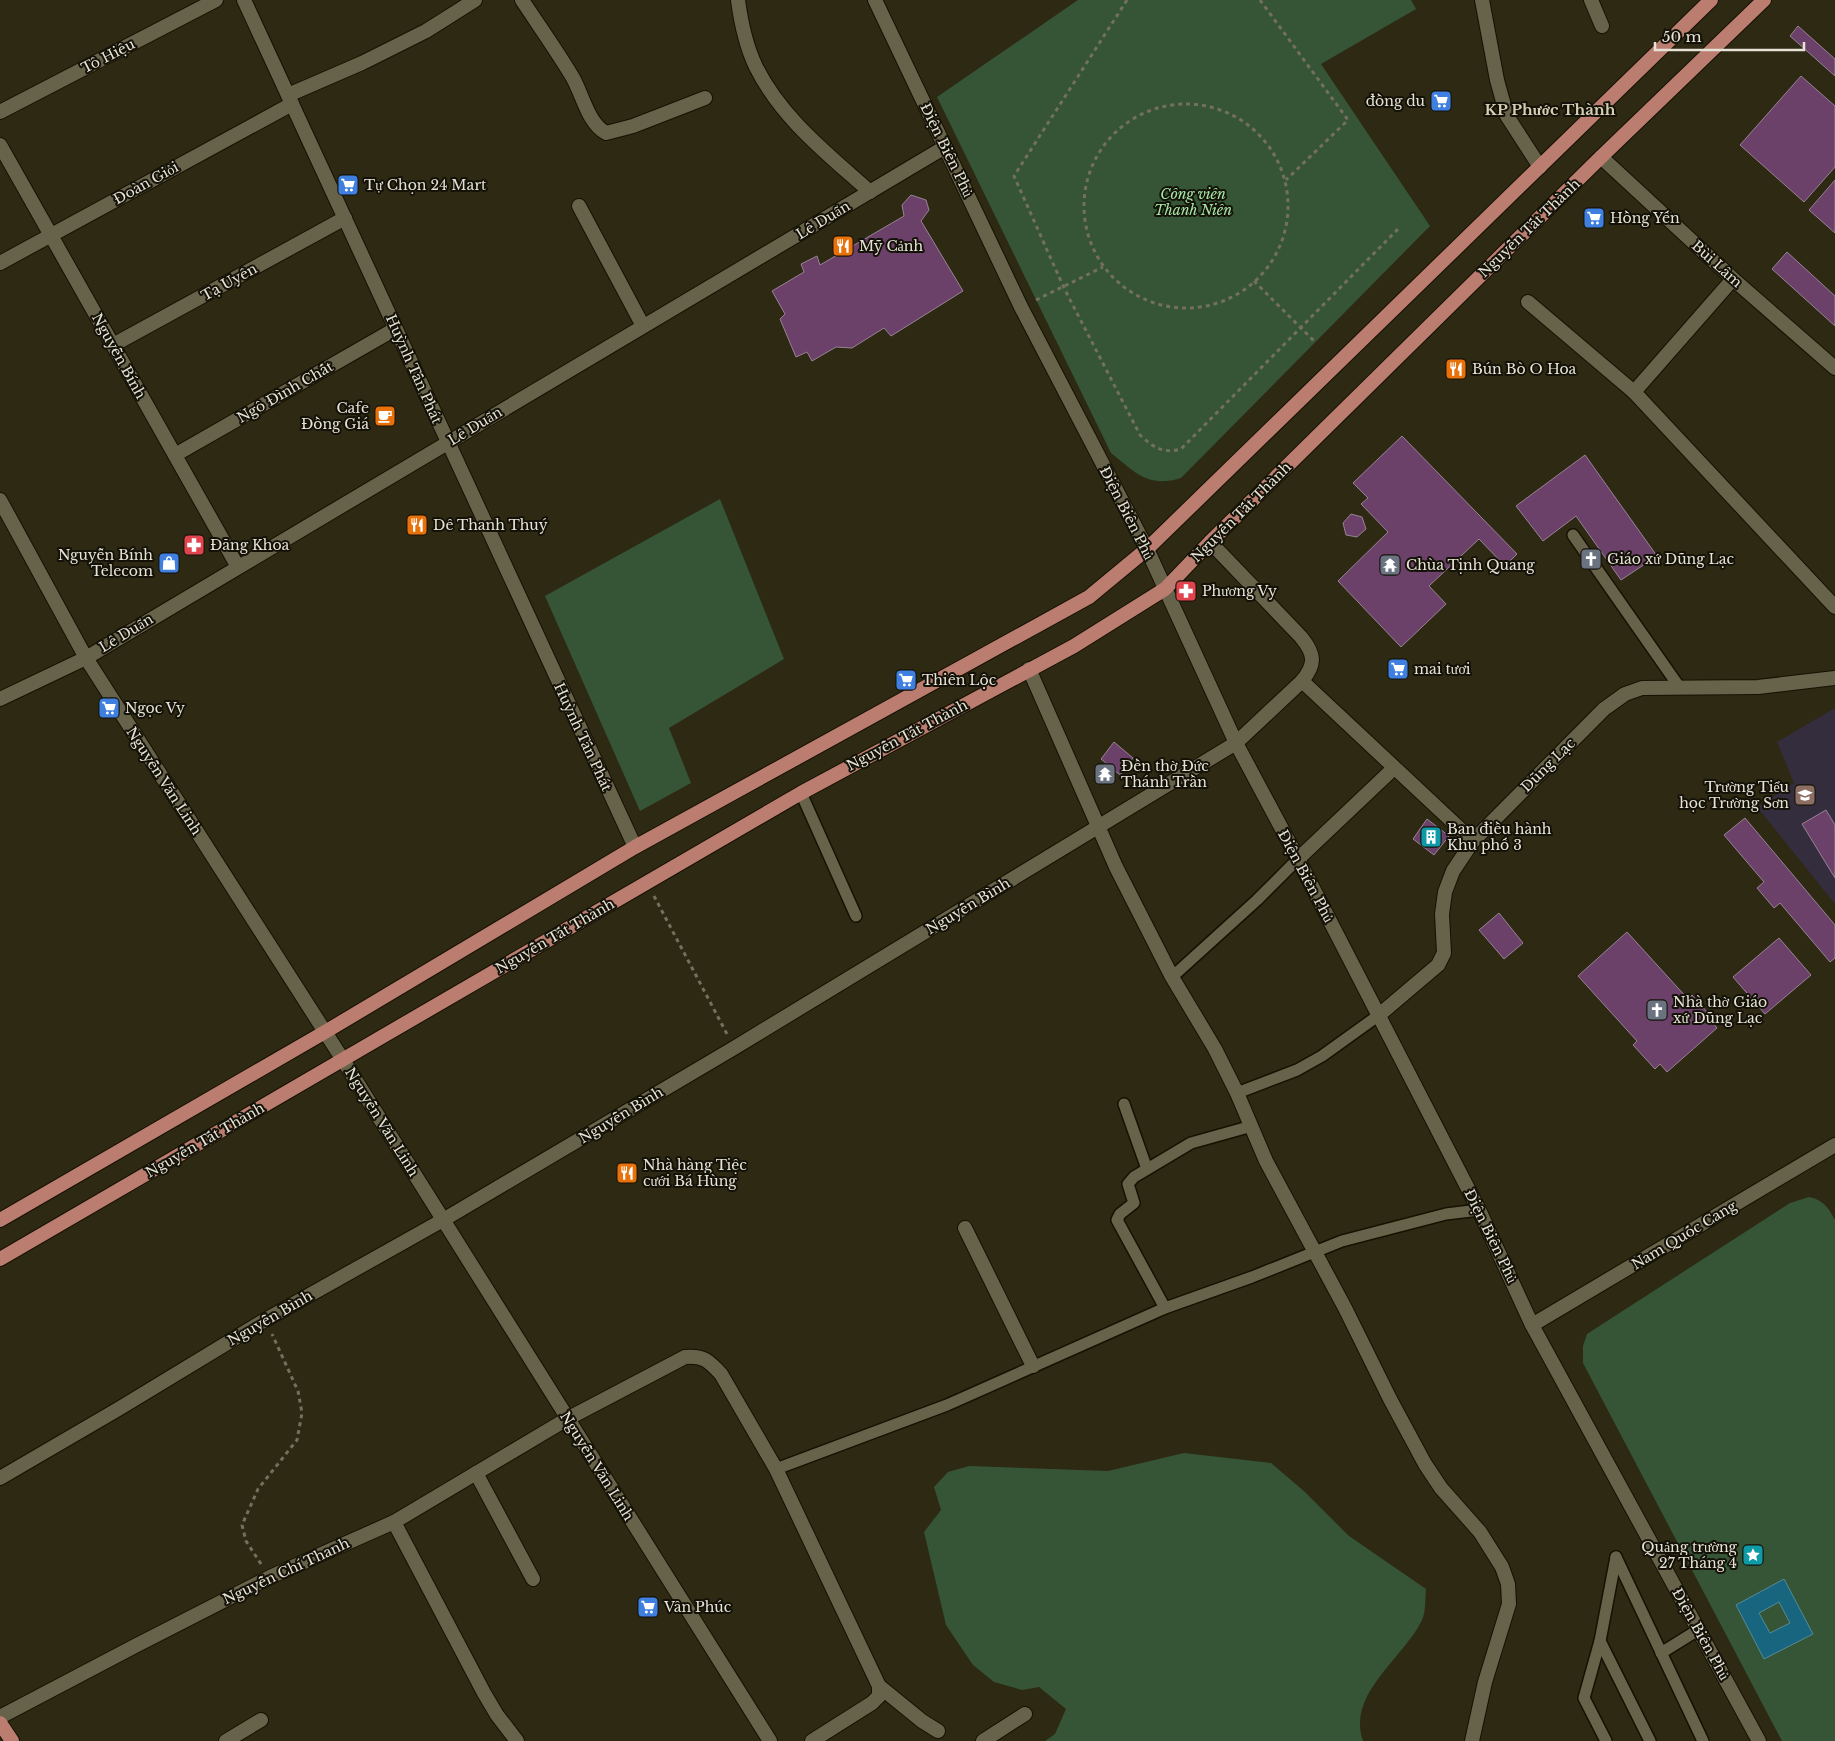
<svg xmlns="http://www.w3.org/2000/svg" width="1835" height="1741" viewBox="0 0 1835 1741" font-family="'Libre Baskerville',serif">
<style>
.education{fill:#332d3d}
.green{fill:#355536}
.water{fill:#17657e;stroke:#558b98;fill-rule:evenodd}
.building{fill:#6b4169;stroke:#978395}
.lines{fill:none;stroke-linecap:round;stroke-linejoin:round}
.service-casing{stroke:#161100;stroke-width:14}
.minor-casing{stroke:#161100;stroke-width:16}
.tertiary-casing{stroke:#161100;stroke-width:16}
.primary-casing{stroke:#161100;stroke-width:16}
.path{stroke:#74705e;stroke-width:3;stroke-dasharray:4 4;stroke-linecap:butt}
.service{stroke:#67624a;stroke-width:11}
.minor{stroke:#67624a;stroke-width:14}
.tertiary{stroke:#67624a;stroke-width:14}
.primary{stroke:#ba7d70;stroke-width:14}
.labels{text-anchor:middle;dominant-baseline:central;stroke-width:4;stroke-linejoin:round;paint-order:stroke}
.street-label{font-size:14px;fill:#e6e3d6;stroke:#141208}
.poi-label{font-size:14px;fill:#e6e3d6;stroke:#141208;text-anchor:start}
.park-label{font-size:14px;font-style:italic;fill:#a5e7a6;stroke:#141208}
.neighbourhood-label{font-size:15px;font-weight:bold;fill:#d5d0b5;stroke:#141208}
</style>
<rect width="100%" height="100%" fill="#2e2913"/>
<path class="education" d="M 1835,708 L 1835,904 L 1757,807 L 1794,783 L 1777,742 Z"/>
<g class="green">
<path d="M 1078,0 L 1411,0 L 1416,9 L 1321,64 L 1430,226 L 1181,478 C 1148,488 1136,473 1111,453 L 937,97 Z"/>
<path d="M 720,499 L 784,659 L 669,728 L 691,783 L 640,811 L 545,596 Z"/>
<path d="M 1809,1197 C 1823,1200 1828,1207 1835,1220 L 1835,1741 L 1782,1741 L 1583,1363 L 1583,1346 L 1587,1334 L 1790,1203 Z"/>
<path d="M 1184,1453 L 1271,1463 L 1305,1492 L 1349,1536 L 1426,1589 C 1425,1598 1426,1612 1422,1620 C 1404,1658 1346,1694 1363,1741 L 1045,1741 L 1055,1734 L 1066,1709 L 1039,1687 L 1022,1690 L 994,1682 L 973,1665 L 946,1625 L 924,1532 L 941,1510 L 934,1487 L 948,1472 L 969,1466 L 1108,1471 Z"/>
</g>
<path class="water" d="M 1784,1579 L 1813,1634 L 1764,1659 L 1736,1605 ZM 1779,1602 L 1790,1623 L 1770,1633 L 1759,1613 Z"/>
<g class="building">
<path d="M 1798,26 L 1835,59 L 1835,76 L 1790,36 Z"/>
<path d="M 1801,76 L 1835,106 L 1835,167 L 1804,202 L 1740,145 Z"/>
<path d="M 1835,180 L 1835,233 L 1809,210 Z"/>
<path d="M 911,195 L 926,200 L 929,210 L 921,221 L 963,291 L 891,336 L 884,328 L 852,348 L 836,347 L 812,361 L 807,352 L 796,357 L 780,319 L 785,314 L 772,291 L 804,272 L 801,264 L 817,256 L 820,265 L 904,216 L 902,205 Z"/>
<path d="M 1787,252 L 1835,296 L 1835,326 L 1772,269 Z"/>
<path d="M 1402,436 L 1517,554 L 1505,566 L 1479,539 L 1429,586 L 1446,604 L 1401,647 L 1338,581 L 1388,532 L 1361,504 L 1368,498 L 1353,483 Z"/>
<path d="M 1585,455 L 1657,556 L 1621,580 L 1576,516 L 1543,541 L 1516,506 Z"/>
<path d="M 1351,514 L 1362,517 L 1366,529 L 1357,537 L 1346,535 L 1343,523 Z"/>
<path d="M 1114,742 L 1133,758 L 1120,775 L 1101,759 Z"/>
<path d="M 1826,810 L 1835,825 L 1835,878 L 1802,824 Z"/>
<path d="M 1745,818 L 1835,925 L 1835,958 L 1830,962 L 1780,903 L 1774,908 L 1757,888 L 1764,882 L 1724,835 Z"/>
<path d="M 1427,819 L 1449,836 L 1434,855 L 1413,839 Z"/>
<path d="M 1499,913 L 1523,943 L 1504,959 L 1479,930 Z"/>
<path d="M 1627,932 L 1688,999 L 1692,995 L 1715,1021 L 1713,1023 L 1717,1028 L 1667,1072 L 1660,1064 L 1655,1069 L 1633,1045 L 1637,1041 L 1578,976 Z"/>
<path d="M 1779,938 L 1811,975 L 1765,1014 L 1733,977 Z"/>
</g>
<g class="lines">
<g class="service-casing">
<g id="service">
<path d="M 1573,535 L 1680,688"/>
<path d="M 801,793 L 856,916"/>
<path d="M 1172,977 L 1257,900 L 1298,859"/>
<path d="M 1237,1093 L 1297,1070 L 1322,1056 L 1379,1015"/>
<path d="M 1124,1104 L 1147,1169"/>
<path d="M 1165,1308 L 1117,1220 L 1120,1214 L 1134,1203 L 1128,1184 L 1134,1177 L 1191,1143 L 1252,1126"/>
<path d="M 776,1469 L 947,1405 L 1165,1308 L 1252,1277 L 1342,1241 L 1446,1214 L 1479,1210"/>
<path d="M 1616,1557 L 1703,1741"/>
<path d="M 1600,1641 L 1650,1741"/>
<path d="M 1661,1653 L 1698,1630"/>
<path d="M 1606,1741 L 1584,1698 L 1600,1641 L 1616,1557"/>
</g>
</g>
<g class="minor-casing">
<g id="minor">
<path d="M 244,0 L 635,847"/>
<path d="M 522,0 C 539,26 557,51 573,78 C 583,96 588,123 606,133 L 633,126 L 705,98"/>
<path d="M 738,0 C 741,23 746,46 756,67 C 782,119 828,154 870,192"/>
<path d="M 1482,0 L 1497,80 L 1507,116 L 1540,167"/>
<path d="M 1591,0 L 1602,26"/>
<path d="M 288,95 L 362,63 L 426,31 L 475,0"/>
<path d="M 0,112 L 216,0"/>
<path d="M 0,145 L 238,567"/>
<path d="M 1601,157 L 1733,279 L 1835,368"/>
<path d="M 579,206 L 643,326"/>
<path d="M 0,263 L 292,104"/>
<path d="M 1528,302 L 1634,392 L 1835,607"/>
<path d="M 113,345 L 345,218"/>
<path d="M 1634,392 L 1733,279"/>
<path d="M 175,455 L 395,329"/>
<path d="M 0,500 L 86,658 L 343,1060 L 770,1741"/>
<path d="M 1029,669 L 1116,867 L 1172,977 L 1215,1049 L 1237,1093 L 1266,1161 L 1345,1308 L 1390,1399 L 1425,1464 L 1441,1488 L 1480,1532 L 1502,1567 L 1508,1584 L 1509,1604 L 1485,1682 L 1472,1741"/>
<path d="M 1302,681 L 1473,841"/>
<path d="M 0,699 L 86,658 L 945,147"/>
<path d="M 1298,859 L 1394,768"/>
<path d="M 1379,1015 L 1438,965 L 1444,953 L 1442,914 L 1445,892 L 1453,871 L 1473,841 L 1604,709 L 1625,694 L 1642,688 L 1758,687 L 1835,678"/>
<path d="M 965,1228 L 1033,1366"/>
<path d="M 476,1473 L 533,1579"/>
<path d="M 0,1478 L 120,1408 L 265,1320 L 443,1220 L 734,1048 L 1236,743 L 1302,681 C 1316,664 1315,654 1301,637 L 1210,542"/>
<path d="M 394,1522 L 484,1693 L 497,1715 L 517,1741"/>
<path d="M 0,1717 L 135,1646 L 270,1577 L 394,1522 L 567,1419 L 685,1357 C 703,1355 709,1361 721,1374 L 776,1469 L 879,1686 L 922,1721 L 938,1731"/>
<path d="M 226,1741 L 261,1720"/>
<path d="M 812,1741 L 872,1703 L 879,1696 L 879,1686"/>
<path d="M 983,1741 L 1025,1714"/>
</g>
</g>
<g class="tertiary-casing">
<g id="tertiary">
<path d="M 875,0 L 1021,307 L 1147,549 L 1236,743 L 1298,859 L 1479,1210 L 1532,1325 L 1759,1741"/>
<path d="M 1532,1325 L 1835,1145"/>
</g>
</g>
<g class="primary-casing">
<g id="primary">
<path d="M 0,1220 L 325,1032 L 635,847 L 1089,597 L 1147,549 L 1711,0"/>
<path d="M 0,1259 L 801,793 L 1074,646 L 1165,589 L 1210,542 L 1601,157 L 1764,0"/>
<path d="M 0,1723 L 12,1741"/>
</g>
</g>
<g class="path">
<path d="M 1127,0 L 1014,176 L 1064,288 L 1140,435 C 1153,447 1163,454 1181,449 L 1400,227"/>
<path d="M 1260,0 L 1348,120 L 1286,180"/>
<circle cx="1186" cy="206" r="102"/>
<path d="M 1254,281 L 1315,342"/>
<path d="M 1036,300 L 1103,267"/>
<path d="M 654,896 L 727,1034"/>
<path d="M 261,1564 L 246,1541 L 242,1525 L 258,1489 L 297,1440 L 302,1413 L 298,1391 L 272,1334"/>
</g>
<use href="#service" class="service"/>
<use href="#minor" class="minor"/>
<use href="#tertiary" class="tertiary"/>
<use href="#primary" class="primary"/>
</g>
<defs>
<g id="supermarket-square" transform="scale(1.125)"><rect x="-9" y="-9" width="18" height="18" rx="4" fill="#3f7fe0" stroke="#141208"/><path d="M-6-5.5h2.5l.6 2H6L4.5 2H-2.5L-4.4-4H-6ZM-1.5 3.2a1.3 1.3 0 1 0 .1 0ZM3 3.2a1.3 1.3 0 1 0 .1 0Z" fill="#fff"/></g>
<g id="restaurant-square" transform="scale(1.125)"><rect x="-9" y="-9" width="18" height="18" rx="4" fill="#e8710a" stroke="#141208"/><path d="M-5-6h1v4h1v-4h1v4h1v-4h1v5L-1.5 .5V6h-2V.5L-5-1ZM5-6V6H3V1.5H1.5Q1.5-4 5-6Z" fill="#fff"/></g>
<g id="cafe-square" transform="scale(1.125)"><rect x="-9" y="-9" width="18" height="18" rx="4" fill="#e8710a" stroke="#141208"/><path d="M-5.5-4.5H6V0H3Q3 3.5 0 3.5H-2.5Q-5.5 3.5-5.5 0ZM3-3.2v2h1.7v-2ZM-6 4.5H4V6H-6Z" fill="#fff"/></g>
<g id="pharmacy-square" transform="scale(1.125)"><rect x="-9" y="-9" width="18" height="18" rx="4" fill="#e0444e" stroke="#141208"/><path d="M-2-6h4v4h4v4h-4v4h-4v-4h-4v-4h4Z" fill="#fff"/></g>
<g id="church-square" transform="scale(1.125)"><rect x="-9" y="-9" width="18" height="18" rx="4" fill="#6b7280" stroke="#141208"/><path d="M-1.2-6h2.4v3.5h3.3v2.4h-3.3V6h-2.4V-.1h-3.3v-2.4h3.3Z" fill="#fff"/></g>
<g id="shop-square" transform="scale(1.125)"><rect x="-9" y="-9" width="18" height="18" rx="4" fill="#3f7fe0" stroke="#141208"/><path d="M-5-2.5h2.3a2.7 3.5 0 0 1 5.4 0H5L5.5 6h-11ZM-1.5-2.5h3a1.5 2.3 0 0 0-3 0Z" fill="#fff"/></g>
<g id="temple-square" transform="scale(1.125)"><rect x="-9" y="-9" width="18" height="18" rx="4" fill="#6b7280" stroke="#141208"/><path d="M0-6L5-2H3V0L6.5 2.5H4V6H1.5V3h-3V6H-4V2.5H-6.5L-3 0V-2H-5Z" fill="#fff"/></g>
<g id="school-square" transform="scale(1.125)"><rect x="-9" y="-9" width="18" height="18" rx="4" fill="#8d6e63" stroke="#141208"/><path d="M0-5L7-2L0 1L-7-2ZM-4 1L0 2.5L4 1V4Q0 6-4 4Z" fill="#fff"/></g>
<g id="building-square" transform="scale(1.125)"><rect x="-9" y="-9" width="18" height="18" rx="4" fill="#0f9aa8" stroke="#141208"/><path d="M-4-6H4V6H1V3H-1V6H-4ZM-2.5-4.3h1.7v1.8h-1.7ZM.8-4.3h1.7v1.8H.8ZM-2.5-1h1.7V.8h-1.7ZM.8-1h1.7V.8H.8Z" fill="#fff"/></g>
<g id="sight-square" transform="scale(1.125)"><rect x="-9" y="-9" width="18" height="18" rx="4" fill="#0f9aa8" stroke="#141208"/><path d="M0-6L1.8-2.2L6-1.7L2.9 1.2L3.7 5.4L0 3.3L-3.7 5.4L-2.9 1.2L-6-1.7L-1.8-2.2Z" fill="#fff"/></g>
</defs>
<g fill-rule="evenodd">
<use href="#supermarket-square" x="1441" y="101"/>
<use href="#supermarket-square" x="348" y="185"/>
<use href="#supermarket-square" x="1594" y="218"/>
<use href="#restaurant-square" x="843" y="246"/>
<use href="#restaurant-square" x="1456" y="369"/>
<use href="#cafe-square" x="385" y="416"/>
<use href="#restaurant-square" x="417" y="525"/>
<use href="#pharmacy-square" x="194" y="545"/>
<use href="#church-square" x="1591" y="559"/>
<use href="#shop-square" x="169" y="563"/>
<use href="#temple-square" x="1390" y="565"/>
<use href="#pharmacy-square" x="1186" y="591"/>
<use href="#supermarket-square" x="1398" y="669"/>
<use href="#supermarket-square" x="906" y="680"/>
<use href="#supermarket-square" x="109" y="708"/>
<use href="#temple-square" x="1105" y="774"/>
<use href="#school-square" x="1805" y="795"/>
<use href="#building-square" x="1431" y="837"/>
<use href="#church-square" x="1657" y="1010"/>
<use href="#restaurant-square" x="627" y="1173"/>
<use href="#sight-square" x="1753" y="1555"/>
<use href="#supermarket-square" x="648" y="1607"/>
</g>
<g class="labels">
<g class="street-label">
<text transform="translate(108 56) rotate(-27)">Tô Hiệu</text>
<text transform="translate(947 150) rotate(64)">Điện Biên Phủ</text>
<text transform="translate(146 183) rotate(-29)">Đoàn Giỏi</text>
<text transform="translate(823 220) rotate(-31)">Lê Duẩn</text>
<text transform="translate(1529 228) rotate(-44)">Nguyễn Tất Thành</text>
<text transform="translate(1717 264) rotate(42)">Bùi Lâm</text>
<text transform="translate(229 282) rotate(-29)">Tạ Uyên</text>
<text transform="translate(119 356) rotate(61)">Nguyễn Bính</text>
<text transform="translate(414 369) rotate(66)">Huỳnh Tấn Phát</text>
<text transform="translate(285 392) rotate(-30)">Ngô Đình Chất</text>
<text transform="translate(475 426) rotate(-31)">Lê Duẩn</text>
<text transform="translate(1241 512) rotate(-45)">Nguyễn Tất Thành</text>
<text transform="translate(1127 513) rotate(63)">Điện Biên Phủ</text>
<text transform="translate(126 633) rotate(-31)">Lê Duẩn</text>
<text transform="translate(907 735) rotate(-28)">Nguyễn Tất Thành</text>
<text transform="translate(583 737) rotate(65)">Huỳnh Tấn Phát</text>
<text transform="translate(1548 765) rotate(-45)">Dũng Lạc</text>
<text transform="translate(164 781) rotate(57)">Nguyễn Văn Linh</text>
<text transform="translate(1306 876) rotate(62)">Điện Biên Phủ</text>
<text transform="translate(968 906) rotate(-31)">Nguyễn Bình</text>
<text transform="translate(555 936) rotate(-30)">Nguyễn Tất Thành</text>
<text transform="translate(621 1115) rotate(-31)">Nguyễn Bình</text>
<text transform="translate(382 1122) rotate(58)">Nguyễn Văn Linh</text>
<text transform="translate(205 1140) rotate(-30)">Nguyễn Tất Thành</text>
<text transform="translate(1684 1235) rotate(-31)">Nam Quốc Cang</text>
<text transform="translate(1491 1236) rotate(64)">Điện Biên Phủ</text>
<text transform="translate(270 1318) rotate(-30)">Nguyễn Bình</text>
<text transform="translate(597 1466) rotate(58)">Nguyễn Văn Linh</text>
<text transform="translate(286 1571) rotate(-25)">Nguyễn Chí Thanh</text>
<text transform="translate(1701 1634) rotate(61)">Điện Biên Phủ</text>
</g>
<g class="poi-label">
<text x="1425" y="101" text-anchor="end">đồng du</text>
<text x="364" y="185">Tự Chọn 24 Mart</text>
<text x="1610" y="218">Hồng Yến</text>
<text x="859" y="246">Mỹ Cảnh</text>
<text x="1472" y="369">Bún Bò O Hoa</text>
<text x="369" y="408" text-anchor="end">Cafe<tspan x="369" dy="16">Đồng Giá</tspan></text>
<text x="433" y="525">Dê Thanh Thuý</text>
<text x="210" y="545">Đăng Khoa</text>
<text x="153" y="555" text-anchor="end">Nguyễn Bính<tspan x="153" dy="16">Telecom</tspan></text>
<text x="1607" y="559">Giáo xứ Dũng Lạc</text>
<text x="1406" y="565">Chùa Tịnh Quang</text>
<text x="1202" y="591">Phương Vy</text>
<text x="1414" y="669">mai tươi</text>
<text x="922" y="680">Thiên Lộc</text>
<text x="125" y="708">Ngọc Vy</text>
<text x="1121" y="766">Đền thờ Đức<tspan x="1121" dy="16">Thánh Trần</tspan></text>
<text x="1789" y="787" text-anchor="end">Trường Tiểu<tspan x="1789" dy="16">học Trường Sơn</tspan></text>
<text x="1447" y="829">Ban điều hành<tspan x="1447" dy="16">Khu phố 3</tspan></text>
<text x="1673" y="1002">Nhà thờ Giáo<tspan x="1673" dy="16">xứ Dũng Lạc</tspan></text>
<text x="643" y="1165">Nhà hàng Tiệc<tspan x="643" dy="16">cưới Bá Hùng</tspan></text>
<text x="1737" y="1547" text-anchor="end">Quảng trường<tspan x="1737" dy="16">27 Tháng 4</tspan></text>
<text x="664" y="1607">Vân Phúc</text>
</g>
<g class="park-label">
<text x="1193" y="194">Công viên<tspan x="1193" dy="16">Thanh Niên</tspan></text>
</g>
<g class="neighbourhood-label">
<text x="1550" y="109">KP Phước Thành</text>
</g>
</g>
<path d="M1655 42v8h149v-8" fill="none" stroke="#e6e3d6" stroke-width="2.5"/>
<text x="1662" y="42" font-size="15" fill="#e6e3d6" stroke="#141208" stroke-width="4" paint-order="stroke">50 m</text>
</svg>
